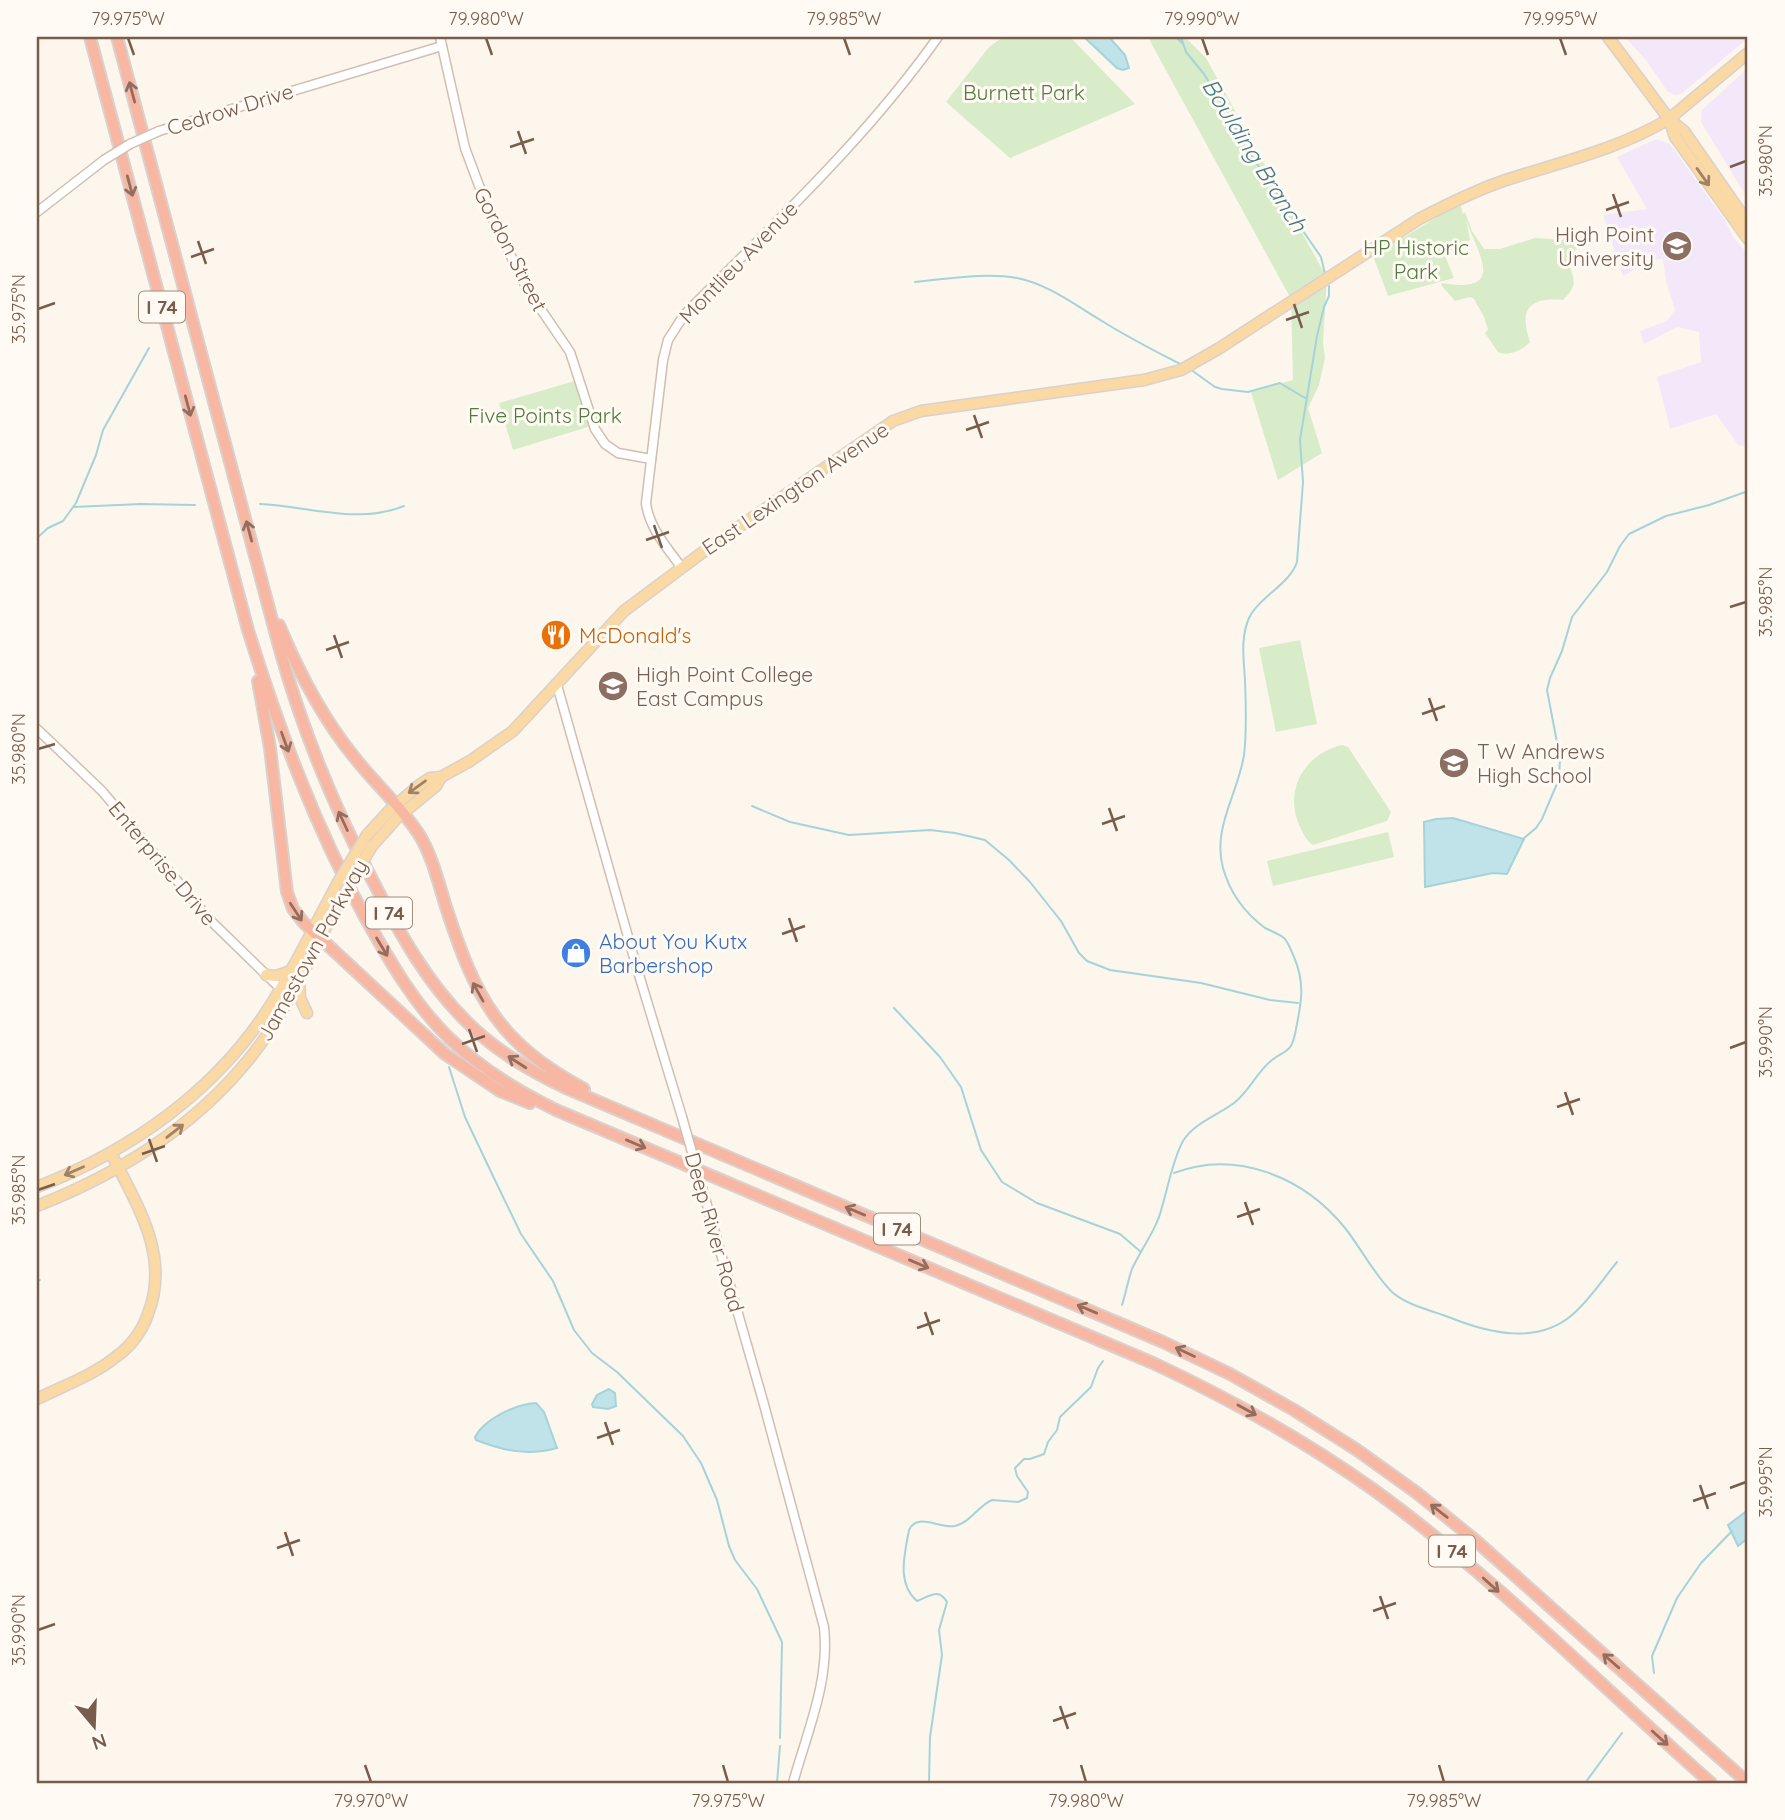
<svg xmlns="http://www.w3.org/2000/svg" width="1785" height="1820" viewBox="0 0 1785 1820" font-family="Quicksand,sans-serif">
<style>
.education{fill:#f3e8fa}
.green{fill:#d8ecc9}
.water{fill:#bfe3e8;stroke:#a5d3da;stroke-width:2}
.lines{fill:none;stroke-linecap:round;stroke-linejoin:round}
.stream{stroke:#a5d3da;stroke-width:2}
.minor-casing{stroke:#d1beb0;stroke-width:11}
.major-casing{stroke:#dad1cd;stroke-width:13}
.highway-casing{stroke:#dad1cd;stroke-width:14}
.minor{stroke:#fff;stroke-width:8}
.major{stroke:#fbd9a5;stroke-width:10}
.highway{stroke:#f7b7a3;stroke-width:10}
.minor-bridge-casing{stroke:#d1beb0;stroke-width:11;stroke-linecap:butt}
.major-bridge-casing{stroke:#dad1cd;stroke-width:13;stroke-linecap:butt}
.minor-bridge{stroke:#fff;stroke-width:8}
.major-bridge{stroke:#fbd9a5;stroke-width:10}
.oneway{stroke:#936e5e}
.oneway2{stroke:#a18267}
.ticks{fill:none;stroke:#7a5c4d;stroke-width:2.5}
.labels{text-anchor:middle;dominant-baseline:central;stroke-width:6;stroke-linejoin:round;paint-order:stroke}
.shield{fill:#fffaf3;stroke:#a28b7f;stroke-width:2}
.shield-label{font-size:19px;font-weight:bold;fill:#7a5c4d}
.park-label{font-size:21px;fill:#537a41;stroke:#fffaf3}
.street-label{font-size:21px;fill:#7a5c4d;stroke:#fffaf3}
.education-label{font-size:21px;fill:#785e54;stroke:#fffaf3;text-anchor:start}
.food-label{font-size:21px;fill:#c56008;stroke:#fffaf3;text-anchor:start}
.shop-label{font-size:21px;fill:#366cbe;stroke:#fffaf3;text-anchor:start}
.water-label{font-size:23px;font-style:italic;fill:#437c86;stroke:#fffaf3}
.neatline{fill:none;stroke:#7a5c4d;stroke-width:2.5}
.ticks-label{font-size:18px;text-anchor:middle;fill:#7a5c4d}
</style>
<rect width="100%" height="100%" fill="#fdf6ec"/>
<g class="education">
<path d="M 1625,37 L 1748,37 L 1748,38 L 1681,94 L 1675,95 L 1668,92 L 1646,60 Z"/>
<path d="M 1748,68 L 1748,199 L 1701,122 L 1702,110 Z"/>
<path d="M 1656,139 L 1670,144 L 1726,222 L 1733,237 L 1748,254 L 1748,445 L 1739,446 L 1716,414 L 1670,429 L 1657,377 L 1701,362 L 1699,332 L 1677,327 L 1644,344 L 1640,331 L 1667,321 L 1675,310 L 1666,281 L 1663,259 L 1652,260 L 1623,276 L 1603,215 L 1647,209 L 1617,157 Z"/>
</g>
<g class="green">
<path d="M 1003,37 L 1070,37 L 1135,104 L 1010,158 L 946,102 L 989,47 Z"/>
<path d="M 1151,37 L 1185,37 L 1206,58 L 1327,278 L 1323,342 L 1325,358 L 1319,385 L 1308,408 L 1322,453 L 1278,480 L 1251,392 L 1293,380 L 1291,299 L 1150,41 Z"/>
<path d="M 1460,203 L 1463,214 L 1465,212 L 1472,231 L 1484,249 L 1500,249 L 1535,238 L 1568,240 L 1595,233 L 1592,243 L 1576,249 L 1568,261 C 1574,281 1579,283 1563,300 C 1528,297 1519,310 1530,342 C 1523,350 1507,357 1498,352 L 1485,333 L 1488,330 L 1484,317 L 1474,299 L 1470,297 L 1455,301 L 1442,286 L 1441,283 C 1508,294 1478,255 1466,220 L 1470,240 L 1445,256 L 1454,278 L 1388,296 L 1373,256 Z"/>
<path d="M 578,380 L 591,426 L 513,450 L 499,403 Z"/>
<path d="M 1300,640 L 1317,724 L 1276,732 L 1259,648 Z"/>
<path d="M 1342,745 L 1348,747 L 1391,812 L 1387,821 L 1313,845 C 1306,840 1304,835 1300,827 C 1283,791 1304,754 1342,745 Z"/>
<path d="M 1388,832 L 1394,857 L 1273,886 L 1267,861 Z"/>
</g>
<g class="water">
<path d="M 1084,37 L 1109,37 L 1125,55 L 1129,68 L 1123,70 L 1117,68 Z"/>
<path d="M 1453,818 L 1524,839 L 1507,874 L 1493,873 L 1425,887 L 1424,822 L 1436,819 Z"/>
<path d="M 609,1389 L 615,1393 L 616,1406 L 608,1409 L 593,1407 L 592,1404 L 597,1395 Z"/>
<path d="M 536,1403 L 544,1412 L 557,1448 C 528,1456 504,1451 476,1440 L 475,1437 C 484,1419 516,1404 536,1403 Z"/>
<path d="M 1748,1510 L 1748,1538 L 1738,1546 L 1728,1525 Z"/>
</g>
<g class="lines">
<g class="stream">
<path d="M 1176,37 L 1183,44"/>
<path d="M 1181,37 L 1186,52 L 1204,74 L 1227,111 L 1246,148 L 1321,257 L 1325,274"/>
<path d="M 915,282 C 948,279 984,272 1017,278 C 1048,284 1075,305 1102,321 C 1127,337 1155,351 1182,365"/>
<path d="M 1190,369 L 1215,387 L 1222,389 L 1248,392 L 1280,383 L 1305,398"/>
<path d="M 260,504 C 307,506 357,525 404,506"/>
<path d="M 74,507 L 140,504 L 195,505"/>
<path d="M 37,538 L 48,528 L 63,521 L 76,503 L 96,455 L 103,430 L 149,348"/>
<path d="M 752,806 L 790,822 L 849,835 L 930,830 L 955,833 L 985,840 L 1009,860 L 1030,882 L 1061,921 L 1079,953 L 1087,961 L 1110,970 L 1201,983 L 1270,1000 L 1298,1003"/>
<path d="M 1523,839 L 1536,828 L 1542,819 L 1559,779 L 1560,758 L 1547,690 L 1550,678 L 1562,651 L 1572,617 L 1607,572 L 1620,546 L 1629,534 L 1666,516 L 1709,505 L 1748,491"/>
<path d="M 894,1008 L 940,1057 L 961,1087 L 981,1150 L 1002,1182 L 1037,1203 L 1120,1234 L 1141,1252"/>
<path d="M 449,1067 L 465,1117 L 493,1176 L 521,1234 L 553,1281 L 574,1330 L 592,1353 L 617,1372 L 683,1436 L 701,1463 L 717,1500 L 729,1546 L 735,1560 L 757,1589 L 782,1642 L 780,1738"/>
<path d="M 1174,1173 C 1236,1149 1304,1177 1345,1228 C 1361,1248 1373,1273 1392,1292 C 1408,1306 1431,1310 1451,1318 C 1489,1333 1537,1345 1572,1315 C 1590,1300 1602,1280 1617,1262"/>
<path d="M 37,1281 L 40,1280"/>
<path d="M 1122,1305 C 1126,1293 1128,1280 1132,1269 C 1141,1249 1157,1229 1162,1207 C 1168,1187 1173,1159 1183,1141 C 1194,1123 1218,1115 1234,1103 C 1249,1092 1258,1070 1272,1060 C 1285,1050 1291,1053 1295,1034 C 1301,1004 1306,985 1294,957 C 1291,951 1289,943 1284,938 C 1279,934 1271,931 1265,928 C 1245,913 1230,893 1223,868 C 1212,828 1238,794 1244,755 C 1247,731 1246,705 1245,681 C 1244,660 1240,639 1249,618 C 1259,597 1290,584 1297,562 L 1303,482 L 1300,440 L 1317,336 L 1324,307 L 1329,296 L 1329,286"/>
<path d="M 1654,1673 L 1652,1656 L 1677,1598 L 1701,1563 L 1732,1531"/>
<path d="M 777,1783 L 780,1746"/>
<path d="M 929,1783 L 930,1737 L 942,1655 L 939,1630 L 947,1602 C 938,1587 929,1597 917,1601 C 896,1583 905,1553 909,1530 C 917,1512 940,1529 955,1526 C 971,1522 978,1506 992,1500 L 1018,1502 L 1027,1498 L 1028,1492 L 1017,1476 L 1015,1468 L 1024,1459 L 1030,1459 L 1044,1454 L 1048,1442 L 1057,1430 L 1060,1417 L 1091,1387 L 1098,1368 L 1103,1361"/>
<path d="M 1585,1783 L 1622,1733"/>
</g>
<g class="minor-casing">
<g id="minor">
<path d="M 440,37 L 465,148 L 487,207 L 527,289 L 570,352 L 595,429 L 605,444 L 618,453 L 651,459"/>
<path d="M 159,131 L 442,46"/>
<path d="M 37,212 L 104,160"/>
<path d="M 681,567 C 667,547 649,528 646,503 L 663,360 L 668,340 L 684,315 C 772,226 865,140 938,37"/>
<path d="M 557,685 L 636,965 L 682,1117"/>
<path d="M 37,729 L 102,791 L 210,920 L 289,997"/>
<path d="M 703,1191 L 763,1401 L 824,1627 C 830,1681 807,1732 793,1783"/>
</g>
</g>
<g class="major-casing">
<g id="major">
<path d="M 1608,37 L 1669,119 L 1684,131 L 1748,223"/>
<path d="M 1669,119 L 1675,137 L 1748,239"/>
<path d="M 367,835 L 389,811 L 418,786 L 430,778 L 441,777 L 470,761 L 513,731 L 624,611 L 711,546 L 893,421 L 921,411 L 1144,380 L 1181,370 L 1218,349 L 1419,219 C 1446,205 1474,191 1503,181 C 1560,162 1617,150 1669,119 L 1748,53"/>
<path d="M 372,846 L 397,818 L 436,786 L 441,777"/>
<path d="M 266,975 L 276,976 L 291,971"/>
<path d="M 299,981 L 300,998 L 307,1013"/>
<path d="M 37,1187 C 130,1151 215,1092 270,1006 C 295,967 315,925 337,884"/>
<path d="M 37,1206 C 136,1167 226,1106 281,1013 C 302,978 319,940 338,904"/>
<path d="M 37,1399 C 63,1386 94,1375 117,1356 C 132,1345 142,1331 148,1314 C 171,1255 136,1204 111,1153"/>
</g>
</g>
<g class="highway-casing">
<g id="highway">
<path d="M 90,37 L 248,630 C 279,729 314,825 365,917 C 389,960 414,1004 450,1039 C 481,1069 517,1091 556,1110 L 1153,1363 C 1230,1399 1305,1441 1374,1490 C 1494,1577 1600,1685 1711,1783"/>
<path d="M 117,37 L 280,650 C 303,732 336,812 376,887 C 400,934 427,982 465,1020 C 494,1050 529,1070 566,1088 L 1163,1342 L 1230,1374 L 1294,1410 L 1357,1450 L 1417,1493 L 1475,1540 L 1748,1783"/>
<path d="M 279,625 C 299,673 322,718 355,758 C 376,785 402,807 420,836 C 433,858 439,885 447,910 C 476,999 499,1043 584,1089"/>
<path d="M 258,681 L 270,748 L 287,892 L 293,909 L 304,923 L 445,1054 L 500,1091 L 530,1103"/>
</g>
</g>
<use href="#minor" class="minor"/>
<use href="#major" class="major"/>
<use href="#highway" class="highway"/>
<g class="minor-bridge-casing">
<g id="minor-bridge">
<path d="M 104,160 L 130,144 L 159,131"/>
<path d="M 682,1117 L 703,1191"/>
</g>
</g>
<g class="major-bridge-casing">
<g id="major-bridge">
<path d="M 337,884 L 367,835"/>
<path d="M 338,904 L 372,846"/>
</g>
</g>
<use href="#minor-bridge" class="minor-bridge"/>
<use href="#major-bridge" class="major-bridge"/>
</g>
<defs><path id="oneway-shaft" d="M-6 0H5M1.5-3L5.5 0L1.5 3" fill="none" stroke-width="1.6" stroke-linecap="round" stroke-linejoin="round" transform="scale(1.75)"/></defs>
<g class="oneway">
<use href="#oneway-shaft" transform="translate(132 92) rotate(-105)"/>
<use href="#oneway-shaft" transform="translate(130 186) rotate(75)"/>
<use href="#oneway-shaft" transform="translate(188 406) rotate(75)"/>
<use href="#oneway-shaft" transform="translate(249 531) rotate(-105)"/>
<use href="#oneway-shaft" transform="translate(285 742) rotate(70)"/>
<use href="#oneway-shaft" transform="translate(343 821) rotate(-115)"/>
<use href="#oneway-shaft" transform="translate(296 912) rotate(57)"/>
<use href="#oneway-shaft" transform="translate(382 947) rotate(59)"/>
<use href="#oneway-shaft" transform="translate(478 992) rotate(-119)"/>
<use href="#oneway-shaft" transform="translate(517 1062) rotate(-147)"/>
<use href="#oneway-shaft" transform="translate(636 1144) rotate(23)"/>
<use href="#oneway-shaft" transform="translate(855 1211) rotate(-157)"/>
<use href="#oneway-shaft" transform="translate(919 1264) rotate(23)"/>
<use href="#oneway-shaft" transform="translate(1087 1309) rotate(-157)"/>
<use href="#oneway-shaft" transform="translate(1185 1352) rotate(-155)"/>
<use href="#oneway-shaft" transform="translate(1247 1410) rotate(29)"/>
<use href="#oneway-shaft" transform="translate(1439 1511) rotate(-142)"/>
<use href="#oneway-shaft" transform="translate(1491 1585) rotate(42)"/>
<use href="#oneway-shaft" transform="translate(1611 1661) rotate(-139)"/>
<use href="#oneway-shaft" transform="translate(1660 1738) rotate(42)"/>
</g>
<g class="oneway2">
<use href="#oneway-shaft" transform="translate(1703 177) rotate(55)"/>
<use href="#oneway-shaft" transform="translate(417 787) rotate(144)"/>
<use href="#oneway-shaft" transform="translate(175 1131) rotate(-38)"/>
<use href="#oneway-shaft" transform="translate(74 1171) rotate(156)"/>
</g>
<path class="ticks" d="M 128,38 L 134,55M 486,38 L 492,55M 844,38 L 850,55M 1202,38 L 1208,55M 1560,38 L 1566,55M 518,131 L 526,154M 510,147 L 534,139M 1730,167 L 1746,161M 1613,194 L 1621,217M 1606,210 L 1629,202M 198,241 L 206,264M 191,257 L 214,249M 1294,304 L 1302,328M 38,309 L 55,303M 1286,320 L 1309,312M 974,415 L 982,438M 966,430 L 989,422M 654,525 L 662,548M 646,540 L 669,532M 1730,607 L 1746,602M 334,635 L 342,658M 326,650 L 349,642M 1429,698 L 1437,721M 1422,714 L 1445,706M 38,749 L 55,744M 1109,808 L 1117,831M 1102,824 L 1125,816M 789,918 L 797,942M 782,934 L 805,926M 469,1029 L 477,1052M 462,1044 L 485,1036M 1730,1048 L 1746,1042M 1565,1092 L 1573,1115M 1557,1107 L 1580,1099M 149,1139 L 157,1162M 142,1154 L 165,1146M 38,1190 L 55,1184M 1245,1202 L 1253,1225M 1237,1217 L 1260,1209M 925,1312 L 933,1335M 917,1328 L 940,1320M 605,1422 L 613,1445M 597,1438 L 620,1430M 1700,1485 L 1708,1509M 1730,1488 L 1746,1482M 1693,1501 L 1716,1493M 285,1532 L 293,1556M 277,1548 L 300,1540M 1380,1596 L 1388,1619M 1373,1611 L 1396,1603M 38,1630 L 55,1624M 1060,1706 L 1068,1729M 1053,1721 L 1076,1713M 365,1765 L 371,1782M 723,1765 L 728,1782M 1081,1765 L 1086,1782M 1439,1765 L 1444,1782"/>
<defs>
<g id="university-disc" transform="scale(1.575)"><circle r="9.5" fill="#8d6e63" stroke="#fffaf3"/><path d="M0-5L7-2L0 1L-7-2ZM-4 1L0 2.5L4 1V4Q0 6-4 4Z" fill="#fff"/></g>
<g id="restaurant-disc" transform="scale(1.575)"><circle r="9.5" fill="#e8710a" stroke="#fffaf3"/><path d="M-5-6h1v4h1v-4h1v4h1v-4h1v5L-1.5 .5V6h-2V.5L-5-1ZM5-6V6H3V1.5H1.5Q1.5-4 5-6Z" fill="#fff"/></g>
<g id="school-disc" transform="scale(1.575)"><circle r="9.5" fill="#8d6e63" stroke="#fffaf3"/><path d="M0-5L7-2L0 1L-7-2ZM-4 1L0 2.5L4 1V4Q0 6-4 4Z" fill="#fff"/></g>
<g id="shop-disc" transform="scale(1.575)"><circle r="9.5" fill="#3f7fe0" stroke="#fffaf3"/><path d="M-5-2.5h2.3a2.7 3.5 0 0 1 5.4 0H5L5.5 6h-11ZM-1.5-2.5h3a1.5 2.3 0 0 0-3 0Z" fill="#fff"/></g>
</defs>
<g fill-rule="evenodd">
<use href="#university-disc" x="1677" y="246"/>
<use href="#restaurant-disc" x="556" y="635"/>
<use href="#school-disc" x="613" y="686"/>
<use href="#school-disc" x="1454" y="763"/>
<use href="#shop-disc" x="576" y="953"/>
</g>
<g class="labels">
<g class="shield">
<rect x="139" y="291.5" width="46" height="31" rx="5"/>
<rect x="366" y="897.5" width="46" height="31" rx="5"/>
<rect x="874" y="1213.5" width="46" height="31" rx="5"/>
<rect x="1429" y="1535.5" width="46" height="31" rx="5"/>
</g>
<g class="shield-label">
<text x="162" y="307">I 74</text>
<text x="389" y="913">I 74</text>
<text x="897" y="1229">I 74</text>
<text x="1452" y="1551">I 74</text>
</g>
<g class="park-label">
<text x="1024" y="92">Burnett Park</text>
<text x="1416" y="247">HP Historic<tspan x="1416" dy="24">Park</tspan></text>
<text x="545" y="415">Five Points Park</text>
</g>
<g class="street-label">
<text transform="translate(230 109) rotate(-17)">Cedrow Drive</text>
<text transform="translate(511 249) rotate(63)">Gordon Street</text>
<text transform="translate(738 262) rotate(-46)">Montlieu Avenue</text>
<text transform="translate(795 488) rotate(-34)">East Lexington Avenue</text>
<text transform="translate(163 863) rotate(50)">Enterprise Drive</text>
<text transform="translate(312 950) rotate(-61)">Jamestown Parkway</text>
<text transform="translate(715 1232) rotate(74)">Deep River Road</text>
</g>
<g class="education-label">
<text x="1654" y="234" text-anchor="end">High Point<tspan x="1654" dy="24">University</tspan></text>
<text x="636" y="674">High Point College<tspan x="636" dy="24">East Campus</tspan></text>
<text x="1477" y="751">T W Andrews<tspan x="1477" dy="24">High School</tspan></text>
</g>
<g class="food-label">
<text x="579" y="635">McDonald's</text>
</g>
<g class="shop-label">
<text x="599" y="941">About You Kutx<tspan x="599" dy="24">Barbershop</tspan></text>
</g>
<g class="water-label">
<text transform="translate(1255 155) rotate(58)">Boulding Branch</text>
</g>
</g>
<rect width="1785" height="1820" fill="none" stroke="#fffaf3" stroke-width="77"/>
<g transform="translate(94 1726) rotate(161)" stroke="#fffaf3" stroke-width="5" paint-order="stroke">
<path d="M0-5L12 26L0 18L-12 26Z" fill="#7a5c4d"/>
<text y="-10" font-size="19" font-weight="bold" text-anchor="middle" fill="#7a5c4d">N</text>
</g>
<rect x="38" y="38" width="1708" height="1744" class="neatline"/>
<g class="ticks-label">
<text x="128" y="25">79.975°W</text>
<text x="486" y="25">79.980°W</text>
<text x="844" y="25">79.985°W</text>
<text x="1202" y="25">79.990°W</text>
<text x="1560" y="25">79.995°W</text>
<text transform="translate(1766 161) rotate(-90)" y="6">35.980°N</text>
<text transform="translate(19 309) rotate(-90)" y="6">35.975°N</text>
<text transform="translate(1766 602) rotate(-90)" y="6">35.985°N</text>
<text transform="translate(19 749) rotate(-90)" y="6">35.980°N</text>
<text transform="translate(1766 1042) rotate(-90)" y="6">35.990°N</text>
<text transform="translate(19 1190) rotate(-90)" y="6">35.985°N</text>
<text transform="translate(1766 1482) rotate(-90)" y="6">35.995°N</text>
<text transform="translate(19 1630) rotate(-90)" y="6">35.990°N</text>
<text x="371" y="1807">79.970°W</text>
<text x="728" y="1807">79.975°W</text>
<text x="1086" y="1807">79.980°W</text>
<text x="1444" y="1807">79.985°W</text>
</g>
</svg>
